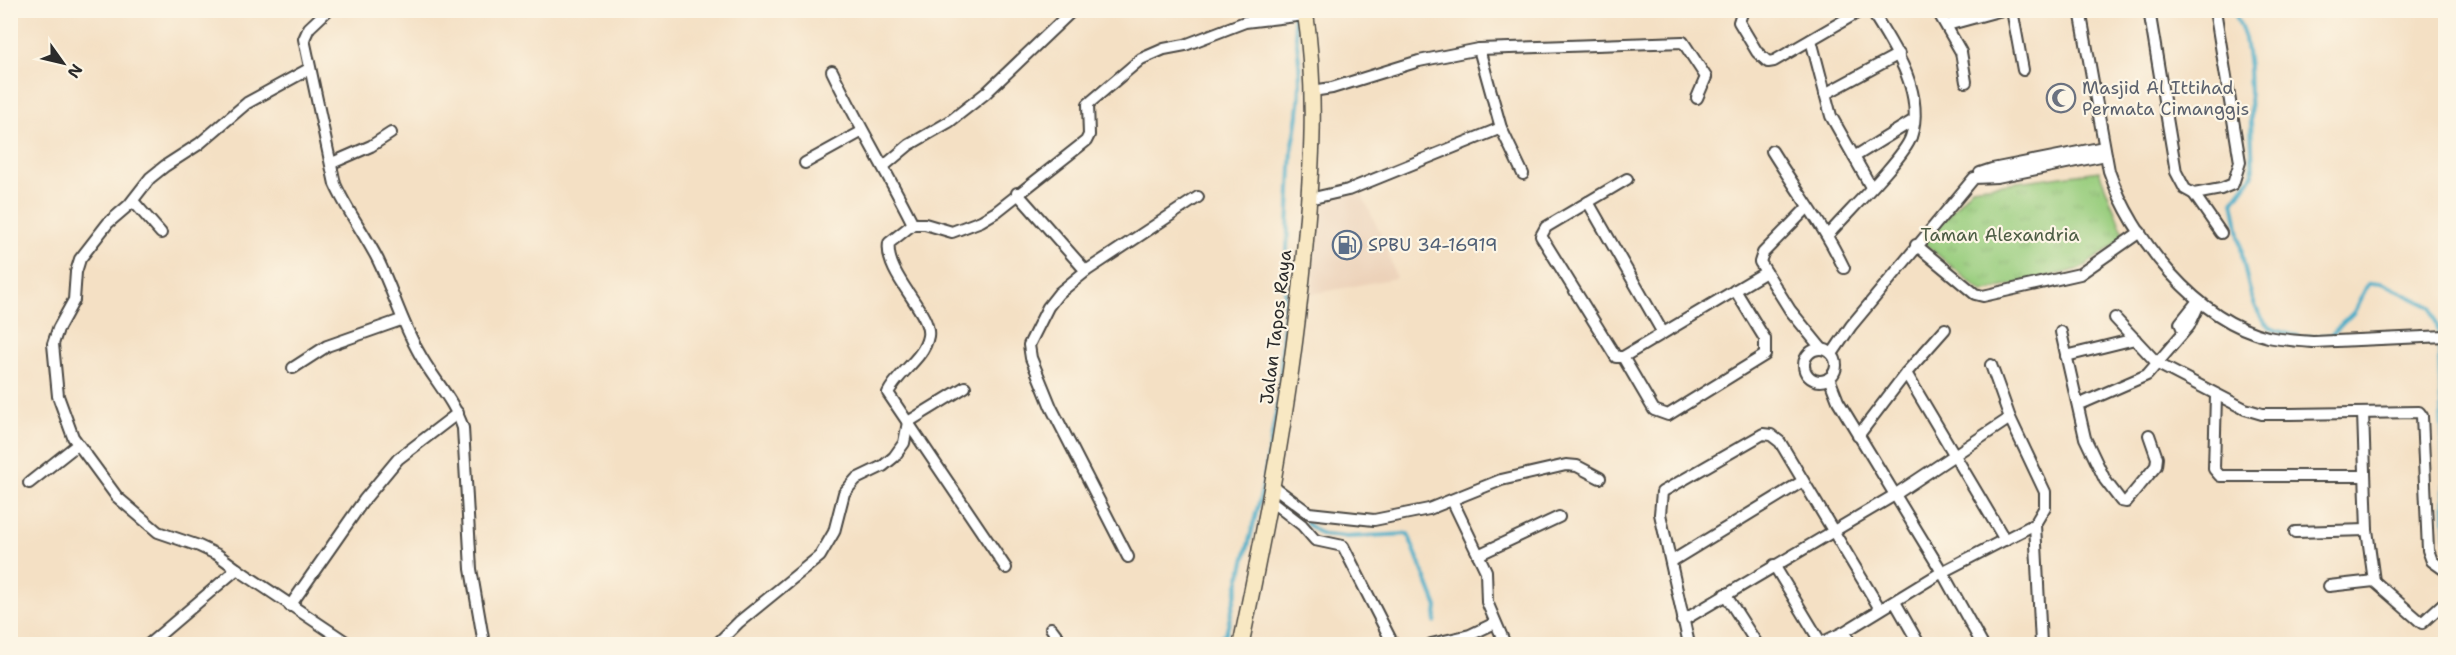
<svg xmlns="http://www.w3.org/2000/svg" width="2456" height="655" viewBox="0 0 2456 655" font-family="'Shantell Sans',sans-serif">
<style>
.built{fill:#ecd2b9}
.park{fill:url(#park-tufts);stroke:#627c55;stroke-width:1.5}
.lines{fill:none;stroke-linecap:round;stroke-linejoin:round}
.stream{stroke:#47acc7;stroke-width:4}
.street-casing{stroke:#494642;stroke-width:14}
.secondary-casing{stroke:#494642;stroke-width:18}
.street{stroke:#fff;stroke-width:10}
.secondary{stroke:#f8e8c3;stroke-width:15}
.labels{text-anchor:middle;dominant-baseline:central;stroke-width:4.5;stroke-linejoin:round;paint-order:stroke}
.worship-label{font-size:18px;fill:#5b616d;stroke:#fcf5e5;text-anchor:start}
.park-label{font-size:18px;fill:#4c5c44;stroke:#fcf5e5}
.service-label{font-size:18px;fill:#4e5e75;stroke:#fcf5e5;text-anchor:start}
.street-label{font-size:18px;fill:#2b2b2b;stroke:#fcf5e5}
</style>
<defs>
<pattern id="park-tufts" width="24" height="20" patternUnits="userSpaceOnUse" patternTransform="scale(1.5)"><rect width="24" height="20" fill="#9ace7f"/><path d="M3 7l-1-3M5 7V3M7 7l1-3M15 17l-1-3M17 17v-4M19 17l1-3" fill="none" stroke="#85b16e"/></pattern>
</defs>
<rect width="100%" height="100%" fill="#fcf5e5"/>
<filter id="ink" filterUnits="userSpaceOnUse"><feTurbulence type="fractalNoise" baseFrequency=".0167" numOctaves="2"/><feDisplacementMap in="SourceGraphic" scale="12" xChannelSelector="R" yChannelSelector="G"/><feConvolveMatrix kernelMatrix="1 2 1 2 8 2 1 2 1" color-interpolation-filters="sRGB"/></filter>
<filter id="wash" filterUnits="userSpaceOnUse"><feTurbulence type="fractalNoise" baseFrequency=".008" numOctaves="4" result="noise"/><feDisplacementMap in="SourceGraphic" scale="24" xChannelSelector="R" yChannelSelector="G"/><feGaussianBlur stdDeviation="1.35" result="paint"/><feColorMatrix in="noise" values="0 0 0 0 0 0 0 0 0 0 0 0 0 0 0 0 0 1.4 0 .05"/><feComposite in="paint" operator="in"/></filter>
<g filter="url(#wash)">
<rect width="100%" height="100%" fill="#f4e0c4"/>
<path class="built" d="M 1360,190 L 1386,246 L 1396,278 L 1312,294 L 1318,202 Z"/>
<path class="park" d="M 2099,171 L 2125,237 L 2080,269 L 1982,292 L 1924,243 L 1972,188 Z"/>
<g class="lines">
<g class="stream">
<path d="M 2234,10 L 2245,38 L 2249,67 L 2253,175 L 2233,202 C 2241,233 2244,309 2271,328 C 2278,332 2290,334 2298,336"/>
<path d="M 2305,337 L 2331,335 L 2354,312 L 2368,284 L 2382,283 L 2431,307 L 2438,328 L 2446,538"/>
<path d="M 1306,523 L 1322,535 L 1346,537 L 1408,534 L 1437,607 L 1435,622"/>
<path d="M 1210,644 L 1226,633 L 1262,490 L 1280,391 L 1292,149 C 1304,97 1301,63 1292,10"/>
</g>
</g>
</g>
<g filter="url(#ink)">
<g class="lines">
<g class="street-casing">
<g id="street">
<path d="M 328,10 L 309,28 L 304,39 L 335,184 C 347,211 365,234 378,260 C 393,291 402,323 419,353 C 433,379 454,400 463,428 L 471,569 L 484,644"/>
<path d="M 1743,10 L 1739,22 L 1757,52 L 1768,62 L 1774,61 L 1862,10"/>
<path d="M 1937,10 L 1961,52 L 1966,82"/>
<path d="M 2012,10 L 2023,70"/>
<path d="M 2080,10 L 2109,171 C 2132,238 2196,320 2268,337 C 2283,340 2299,341 2314,342 L 2446,336"/>
<path d="M 2149,10 L 2176,172 L 2185,189 L 2194,194 L 2221,233"/>
<path d="M 2149,12 L 2164,10"/>
<path d="M 1947,25 L 2002,10"/>
<path d="M 1811,40 L 1831,116 L 1871,187"/>
<path d="M 1479,49 L 1501,128 L 1523,174"/>
<path d="M 832,71 C 857,123 887,172 913,224"/>
<path d="M 1312,91 L 1332,88 L 1419,61 L 1479,49 L 1683,42 L 1706,77 L 1697,98"/>
<path d="M 1825,94 L 1899,54"/>
<path d="M 1772,151 C 1796,190 1824,226 1844,268"/>
<path d="M 1854,157 L 1914,120"/>
<path d="M 332,163 L 371,146 L 391,133"/>
<path d="M 805,163 L 861,132"/>
<path d="M 884,166 L 909,145 L 949,122 L 986,93 L 1073,10"/>
<path d="M 1981,177 L 1980,173 L 1992,169 L 2104,147"/>
<path d="M 1627,179 L 1546,227 L 1541,236 L 1616,357 L 1623,357 L 1766,272"/>
<path d="M 1017,193 L 1086,271"/>
<path d="M 2194,194 L 2221,189 L 2233,184 L 2240,162 L 2215,10"/>
<path d="M 1309,199 L 1348,190 L 1501,128"/>
<path d="M 133,201 L 161,233"/>
<path d="M 1588,202 L 1663,333"/>
<path d="M 1807,208 L 1763,253 L 1760,262 L 1790,310 L 1821,348"/>
<path d="M 1828,235 C 1845,215 1904,158 1911,137 C 1926,93 1893,45 1871,10"/>
<path d="M 1916,245 L 1975,294 L 1983,296 L 2080,274 L 2140,232"/>
<path d="M 2115,318 L 2158,364 L 2245,409 L 2262,414 L 2290,414 L 2419,412 L 2422,416 L 2428,550 L 2432,561 L 2446,571"/>
<path d="M 2183,330 L 2180,323 L 2196,303"/>
<path d="M 2061,332 L 2085,438 L 2105,480 L 2121,501 L 2126,502 L 2156,466 L 2157,458 L 2149,435"/>
<circle cx="1820" cy="365" r="16"/>
<path d="M 1832,354 L 1851,326 L 1974,178 L 1997,177 L 2106,155"/>
<path d="M 2066,356 L 2135,339"/>
<path d="M 1623,357 L 1654,410 L 1668,415 L 1765,355 L 1765,339 L 1735,290"/>
<path d="M 293,368 L 327,346 L 401,320"/>
<path d="M 1906,373 L 2005,540"/>
<path d="M 1829,378 L 1838,401 L 1942,572 L 1982,644"/>
<path d="M 2216,395 L 2214,469 L 2220,476 L 2364,476"/>
<path d="M 2078,405 L 2147,375 L 2189,326 L 2200,302"/>
<path d="M 2363,413 L 2367,530 L 2374,581 L 2422,623 L 2446,601"/>
<path d="M 1858,436 L 1906,373 L 1945,329"/>
<path d="M 29,483 L 77,445"/>
<path d="M 1274,487 L 1309,513 L 1374,520 L 1429,509 L 1501,480 L 1566,465 L 1577,466 L 1600,478"/>
<path d="M 1452,500 L 1486,571 L 1487,602 L 1505,644"/>
<path d="M 1271,501 L 1302,525 L 1315,540 L 1343,546 L 1393,644"/>
<path d="M 2035,524 L 2041,644"/>
<path d="M 2295,532 L 2367,530"/>
<path d="M 1478,555 L 1559,517"/>
<path d="M 1128,557 L 1051,407 L 1031,358 L 1029,345 L 1048,307 L 1059,293 L 1086,271 L 1198,197"/>
<path d="M 1672,561 L 1803,481"/>
<path d="M 1774,565 L 1821,643"/>
<path d="M 1006,568 L 888,393 C 898,372 924,359 928,336 C 932,312 884,275 889,243 L 913,224 L 925,224 L 952,232 L 981,221 L 996,212 L 1086,141 L 1089,135 L 1088,104 L 1141,59 L 1164,49 L 1185,45 L 1245,22 L 1305,15"/>
<path d="M 237,569 L 218,555 L 199,546 L 158,532 L 117,497 L 73,437 L 58,396 L 53,344 L 58,329 L 74,300 L 76,272 L 80,259 L 108,223 L 129,205 L 150,178 L 165,166 L 199,144 L 247,103 L 309,69"/>
<path d="M 2329,586 L 2374,581"/>
<path d="M 1725,594 L 1757,644"/>
<path d="M 1895,602 L 1919,644"/>
<path d="M 290,606 L 364,500 L 398,459 L 458,413"/>
<path d="M 1682,621 L 1893,496 L 2010,418"/>
<path d="M 1051,628 L 1063,644"/>
<path d="M 1844,632 L 1942,572 L 2035,524 L 2045,507 L 2045,492 L 2010,418 L 1991,365"/>
<path d="M 149,644 L 237,569 L 349,644"/>
<path d="M 717,644 L 739,622 L 820,556 L 834,532 L 844,493 L 856,479 L 883,466 L 894,457 L 904,443 L 908,422 L 965,387"/>
<path d="M 1431,644 L 1470,635 L 1495,623"/>
<path d="M 1689,644 L 1660,514 L 1662,492 L 1763,434 L 1771,435 L 1780,442 L 1880,609"/>
<path d="M 1819,644 L 1844,632 L 1851,644"/>
</g>
</g>
<g class="secondary-casing">
<path id="secondary" d="M 1241,644 C 1269,510 1293,383 1305,246 C 1312,168 1317,88 1305,10"/>
</g>
<use href="#street" class="street"/>
<use href="#secondary" class="secondary"/>
</g>
</g>
<defs>
<g id="mosque-ring" transform="scale(1.5)"><circle r="9.5" fill="#fcf5e5" stroke="#6b7280" stroke-width="1.5"/><path d="M3.5-4.9A6 6 0 1 0 3.5 4.9A5 5 0 1 1 3.5-4.9Z" fill="#6b7280"/></g>
<g id="fuel-ring" transform="scale(1.5)"><circle r="9.5" fill="#fcf5e5" stroke="#5c6f8a" stroke-width="1.5"/><path d="M-5.5-6h7V0h2V4h1.3V-2.5L3-4.5l.8-.8L6-3V5H2.5V1h-1V6h-7ZM-4.2-4.7v3.2H.2V-4.7Z" fill="#5c6f8a"/></g>
</defs>
<g fill-rule="evenodd">
<use href="#mosque-ring" x="2061" y="98"/>
<use href="#fuel-ring" x="1347" y="245"/>
</g>
<g class="labels">
<g class="worship-label">
<text x="2082" y="88">Masjid Al Ittihad<tspan x="2082" dy="21">Permata Cimanggis</tspan></text>
</g>
<g class="park-label">
<text x="2000" y="235">Taman Alexandria</text>
</g>
<g class="service-label">
<text x="1368" y="245">SPBU 34-16919</text>
</g>
<g class="street-label">
<text transform="translate(1276 327) rotate(-83)">Jalan Tapos Raya</text>
</g>
</g>
<rect width="2456" height="655" fill="none" stroke="#fcf5e5" stroke-width="36"/>
<g transform="translate(63 63) rotate(124)" stroke="#fcf5e5" stroke-width="4.5" paint-order="stroke">
<path d="M0-4.5L10 22L0 15L-10 22Z" fill="#2b2b2b"/>
<text y="-9" font-size="16" font-weight="bold" text-anchor="middle" fill="#2b2b2b">N</text>
</g>
</svg>
